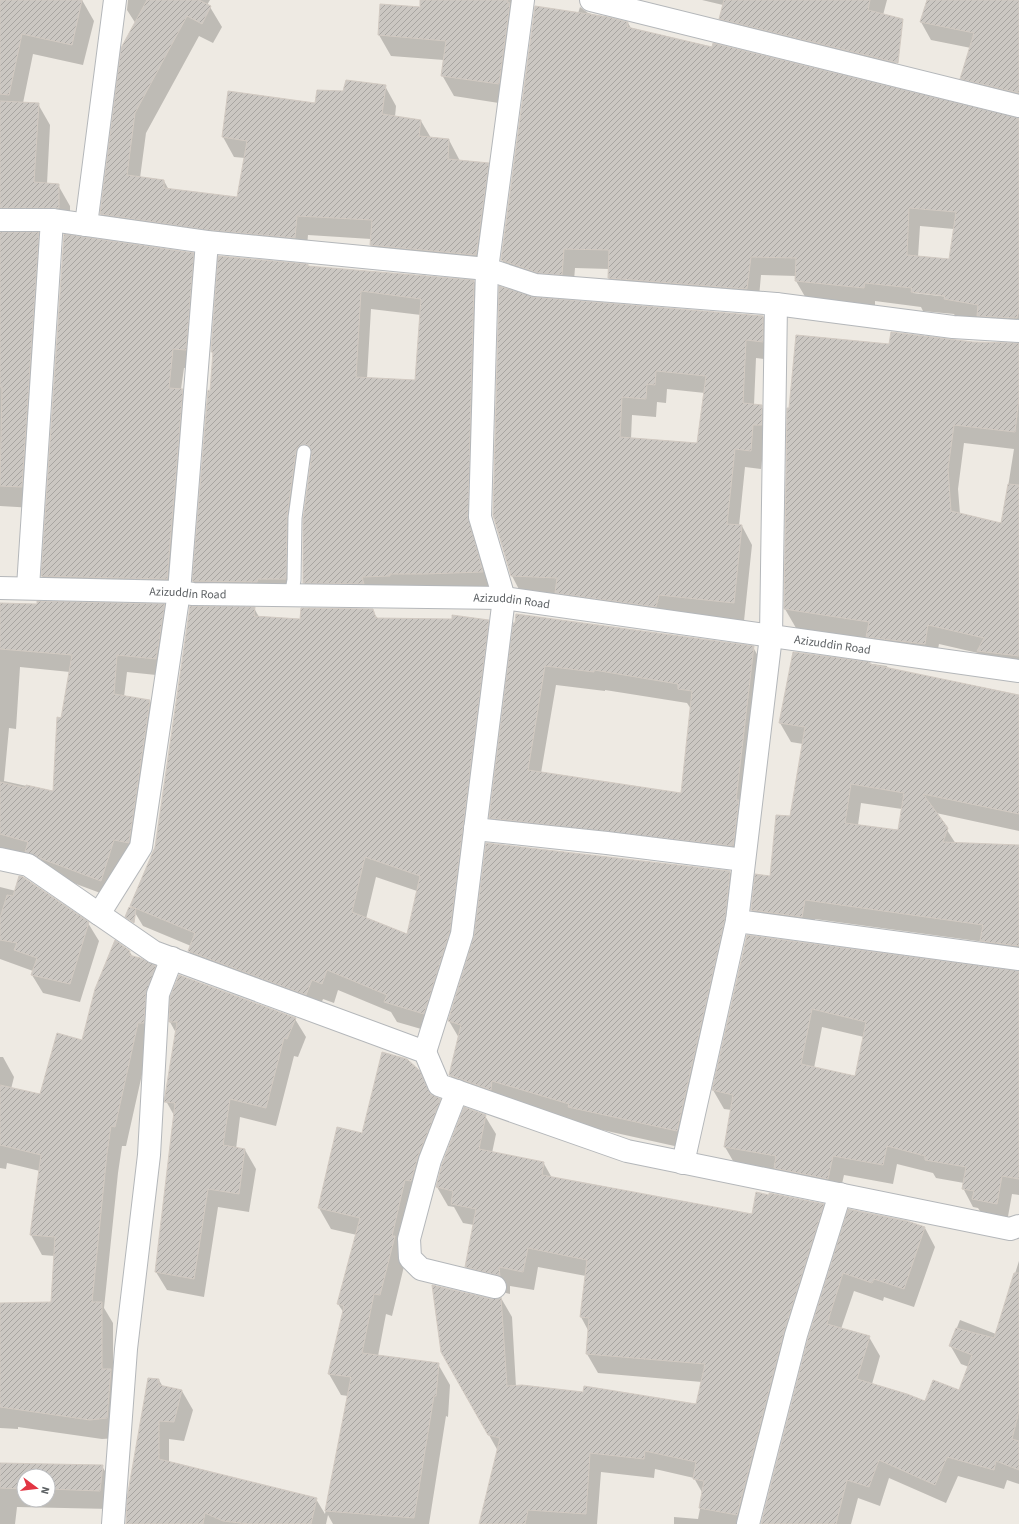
<svg xmlns="http://www.w3.org/2000/svg" width="1019" height="1524" viewBox="0 0 1019 1524" font-family="'Source Sans 3',sans-serif">
<style>
.shadow{fill:#0003;fill-rule:evenodd}
.building{fill:url(#building-hatch);stroke:#d2cac2;fill-rule:evenodd}
.lines{fill:none;stroke-linecap:round;stroke-linejoin:round}
.service-casing{stroke:#b4b7ba;stroke-width:15}
.minor-casing{stroke:#b4b7ba;stroke-width:24}
.tertiary-casing{stroke:#b4b7ba;stroke-width:24}
.service{stroke:#fff;stroke-width:13}
.minor{stroke:#fff;stroke-width:22}
.tertiary{stroke:#fff;stroke-width:22}
.labels{text-anchor:middle;dominant-baseline:central;stroke-width:4;stroke-linejoin:round;paint-order:stroke}
.street-label{font-size:12px;fill:#5c6063;stroke:#fff}
</style>
<defs>
<pattern id="building-hatch" width="6" height="6" patternUnits="userSpaceOnUse"><rect width="6" height="6" fill="#cbc7c2"/><path d="M-1 1l2-2M0 6l6-6M5 7l2-2" fill="none" stroke="#a8a5a1"/></pattern>
</defs>
<rect width="100%" height="100%" fill="#eeeae3"/>
<g class="shadow">
<path d="M 0,0 L 82,0 L 94,21 L 83,65 L 33,54 L 23,103 L 38,104 L 50,125 L 47,184 L 58,185 L 70,206 L 70,229 L 5,230 L 3,232 L 38,233 L 50,254 L 34,508 L 0,506 Z"/>
<path d="M 128,0 L 210,0 L 207,5 L 210,7 L 222,27 L 213,43 L 199,36 L 146,133 L 140,178 L 164,181 L 169,190 L 238,198 L 245,158 L 234,157 L 223,137 L 229,92 L 316,104 L 344,92 L 385,86 L 396,106 L 395,117 L 421,121 L 431,138 L 449,140 L 460,161 L 488,164 L 499,184 L 487,275 L 382,265 L 371,245 L 371,239 L 308,235 L 306,257 L 112,234 L 101,214 L 136,24 L 127,10 Z"/>
<path d="M 421,0 L 525,0 L 511,105 L 454,96 L 442,75 L 444,60 L 391,56 L 379,35 L 420,8 Z"/>
<path d="M 702,0 L 887,0 L 883,15 L 900,37 L 893,79 L 732,39 L 720,19 L 723,5 Z"/>
<path d="M 928,0 L 1019,0 L 1019,110 L 972,97 L 961,78 L 971,48 L 931,40 L 921,22 Z"/>
<path d="M 580,7 L 588,13 L 628,23 L 631,28 L 1019,119 L 1019,336 L 956,317 L 954,314 L 923,311 L 921,307 L 875,301 L 875,307 L 807,300 L 796,281 L 796,276 L 761,275 L 758,308 L 620,297 L 609,278 L 609,269 L 575,268 L 573,293 L 513,279 L 502,260 ZM 920,226 L 954,229 L 950,260 L 918,257 ZM 913,291 L 950,295 L 949,297 L 913,293 Z"/>
<path d="M 65,235 L 193,254 L 204,273 L 197,369 L 184,368 L 181,389 L 193,409 L 178,598 L 54,596 L 42,576 Z"/>
<path d="M 308,267 L 474,281 L 484,300 L 493,590 L 315,601 L 304,583 L 311,464 L 308,465 L 297,536 L 296,597 L 204,599 L 193,581 L 209,391 L 211,392 L 214,355 L 212,352 ZM 371,309 L 421,315 L 416,381 L 367,378 Z"/>
<path d="M 534,298 L 763,316 L 773,335 L 773,360 L 756,358 L 754,405 L 761,406 L 772,425 L 764,443 L 761,469 L 745,467 L 739,526 L 742,526 L 752,545 L 744,621 L 522,595 L 512,576 L 494,515 ZM 667,389 L 705,393 L 698,444 L 631,439 L 632,415 L 656,417 L 657,402 L 666,403 Z"/>
<path d="M 973,343 L 1019,344 L 1019,674 L 988,671 L 978,653 L 939,644 L 935,663 L 868,639 L 796,628 L 785,609 L 788,409 L 890,345 ZM 964,443 L 1014,449 L 1002,525 L 960,514 L 958,489 Z"/>
<path d="M 0,604 L 164,605 L 174,623 L 166,676 L 127,672 L 124,697 L 150,701 L 160,718 L 139,859 L 111,897 L 36,869 L 0,849 ZM 20,667 L 70,672 L 62,719 L 54,792 L 4,781 L 9,728 L 16,729 Z"/>
<path d="M 254,608 L 259,617 L 301,620 L 372,610 L 378,619 L 488,620 L 500,641 L 435,1033 L 397,1022 L 391,1012 L 338,990 L 334,1003 L 323,999 L 317,1014 L 201,971 L 189,951 L 191,946 L 143,926 L 131,906 ZM 376,877 L 417,891 L 408,935 L 366,919 Z"/>
<path d="M 514,624 L 753,647 L 764,667 L 744,865 L 501,837 L 490,818 ZM 556,685 L 605,691 L 605,690 L 687,703 L 691,709 L 682,794 L 541,773 Z"/>
<path d="M 793,653 L 887,666 L 888,669 L 1019,696 L 1019,831 L 936,813 L 956,844 L 1019,846 L 1019,960 L 993,955 L 985,942 L 815,919 L 812,935 L 763,929 L 752,910 L 771,877 L 791,818 L 803,744 L 791,742 L 780,723 ZM 861,803 L 902,809 L 899,831 L 858,825 Z"/>
<path d="M 730,872 L 741,891 L 688,1149 L 580,1125 L 461,1094 L 450,1075 L 459,1038 L 449,1021 Z"/>
<path d="M 0,887 L 16,891 L 88,923 L 99,941 L 80,1002 L 43,993 L 32,975 L 33,971 L 0,959 Z"/>
<path d="M 747,936 L 1019,982 L 1019,1195 L 1012,1194 L 1007,1222 L 984,1217 L 978,1208 L 973,1207 L 963,1188 L 964,1183 L 936,1178 L 933,1173 L 897,1164 L 893,1184 L 844,1175 L 839,1197 L 736,1166 L 725,1147 L 732,1110 L 724,1109 L 713,1090 ZM 822,1027 L 864,1037 L 856,1078 L 814,1068 Z"/>
<path d="M 129,951 L 133,957 L 155,967 L 166,987 L 149,1043 L 126,1146 L 122,1146 L 118,1173 L 104,1308 L 113,1323 L 113,1374 L 122,1390 L 118,1438 L 102,1439 L 18,1427 L 18,1429 L 0,1428 L 0,1304 L 52,1303 L 55,1256 L 42,1255 L 31,1235 L 40,1171 L 7,1163 L 6,1169 L 0,1168 L 0,1057 L 3,1057 L 14,1077 L 11,1089 L 41,1095 L 82,1041 Z"/>
<path d="M 171,997 L 295,1019 L 306,1037 L 298,1057 L 294,1056 L 276,1126 L 240,1117 L 236,1149 L 245,1150 L 256,1169 L 249,1212 L 218,1207 L 204,1297 L 167,1290 L 156,1272 L 175,1117 L 166,1101 L 176,1033 L 170,1022 Z"/>
<path d="M 419,1072 L 432,1096 L 440,1100 L 452,1121 L 406,1258 L 392,1316 L 386,1314 L 378,1356 L 438,1364 L 450,1385 L 448,1417 L 446,1416 L 429,1524 L 333,1524 L 328,1515 L 326,1524 L 127,1524 L 159,1380 L 163,1387 L 182,1391 L 193,1410 L 184,1441 L 169,1439 L 169,1463 L 316,1499 L 325,1514 L 348,1396 L 341,1395 L 329,1374 L 344,1313 L 338,1304 L 357,1235 L 331,1229 L 319,1208 L 363,1134 Z"/>
<path d="M 485,1116 L 496,1134 L 492,1153 L 543,1162 L 552,1178 L 752,1215 L 823,1205 L 834,1223 L 750,1524 L 674,1524 L 674,1517 L 698,1519 L 703,1494 L 694,1478 L 655,1469 L 654,1478 L 601,1472 L 597,1524 L 482,1524 L 498,1451 L 442,1352 L 492,1300 L 501,1298 L 512,1317 L 516,1387 L 697,1405 L 702,1382 L 598,1373 L 587,1354 L 589,1332 L 581,1317 L 586,1276 L 538,1267 L 534,1290 L 510,1286 L 510,1294 L 477,1286 L 466,1267 L 474,1225 L 463,1223 L 454,1207 L 448,1206 L 437,1187 Z"/>
<path d="M 849,1210 L 907,1222 L 925,1228 L 935,1247 L 914,1307 L 884,1297 L 883,1301 L 854,1291 L 841,1329 L 869,1337 L 880,1356 L 872,1384 L 926,1402 L 960,1391 L 969,1367 L 961,1364 L 950,1345 L 960,1320 L 996,1334 L 1019,1261 L 1019,1484 L 1007,1480 L 1004,1489 L 958,1476 L 946,1503 L 889,1478 L 880,1506 L 858,1498 L 851,1524 L 762,1524 Z"/>
<path d="M 0,1464 L 102,1466 L 113,1485 L 111,1509 L 17,1507 L 15,1524 L 0,1524 ZM 24,1476 L 48,1476 L 48,1500 L 24,1500 Z"/>
</g>
<g class="building">
<path d="M 0,0 L 82,0 L 72,45 L 22,34 L 9,95 L 0,94 Z"/>
<path d="M 147,0 L 199,0 L 211,6 L 202,24 L 187,16 L 135,113 L 127,175 L 164,180 L 164,188 L 237,197 L 247,141 L 222,137 L 228,91 L 315,103 L 317,90 L 343,91 L 346,80 L 386,85 L 382,114 L 421,120 L 419,136 L 449,139 L 448,159 L 489,163 L 476,255 L 370,245 L 372,220 L 297,216 L 295,238 L 208,230 L 100,214 L 121,48 Z"/>
<path d="M 420,0 L 508,0 L 507,2 L 510,3 L 499,84 L 441,76 L 446,41 L 378,35 L 380,4 L 420,7 Z"/>
<path d="M 724,0 L 870,0 L 868,10 L 903,19 L 898,63 L 719,19 Z"/>
<path d="M 927,0 L 1019,0 L 1019,93 L 960,79 L 974,33 L 920,22 Z"/>
<path d="M 535,6 L 608,17 L 628,22 L 627,27 L 712,47 L 713,43 L 1019,118 L 1019,309 L 1017,318 L 977,316 L 978,305 L 944,299 L 945,296 L 911,292 L 912,288 L 865,283 L 864,288 L 795,281 L 796,258 L 751,257 L 747,289 L 608,278 L 609,250 L 564,249 L 562,275 L 538,273 L 501,260 ZM 909,208 L 956,212 L 949,259 L 907,255 Z"/>
<path d="M 0,101 L 39,103 L 34,182 L 59,184 L 59,208 L 0,208 Z"/>
<path d="M 0,232 L 39,232 L 22,487 L 0,486 L 2,387 L 0,387 Z"/>
<path d="M 64,234 L 194,253 L 186,350 L 173,349 L 169,388 L 183,389 L 167,579 L 41,576 Z"/>
<path d="M 218,256 L 308,264 L 308,266 L 474,280 L 468,517 L 483,572 L 424,574 L 390,574 L 390,576 L 362,577 L 364,584 L 303,583 L 303,519 L 312,453 L 309,446 L 305,444 L 298,447 L 296,451 L 287,517 L 286,579 L 258,579 L 257,582 L 192,581 L 208,390 L 210,391 L 213,352 L 211,352 ZM 361,291 L 421,299 L 415,380 L 356,377 Z"/>
<path d="M 499,286 L 534,297 L 763,316 L 763,342 L 746,340 L 743,403 L 762,405 L 762,425 L 753,425 L 751,451 L 735,449 L 727,524 L 742,525 L 734,603 L 659,595 L 656,607 L 555,593 L 557,578 L 511,576 L 493,515 ZM 656,371 L 706,376 L 697,443 L 620,437 L 622,397 L 646,399 L 647,384 L 655,385 Z"/>
<path d="M 891,332 L 973,342 L 1019,343 L 1019,397 L 1015,432 L 954,425 L 948,469 L 951,511 L 1001,523 L 1008,484 L 1019,485 L 1019,656 L 977,651 L 984,638 L 928,625 L 925,644 L 866,637 L 869,622 L 784,609 L 787,408 L 789,408 L 796,335 L 889,344 Z"/>
<path d="M 37,601 L 165,604 L 156,659 L 117,655 L 114,694 L 150,700 L 129,843 L 114,840 L 101,881 L 42,859 L 25,852 L 28,842 L 0,834 L 0,782 L 25,788 L 26,785 L 53,791 L 57,717 L 61,718 L 72,655 L 0,649 L 0,603 L 37,604 Z"/>
<path d="M 190,606 L 255,607 L 254,616 L 300,619 L 301,608 L 373,609 L 376,618 L 452,619 L 452,615 L 489,620 L 450,931 L 424,1014 L 384,1002 L 387,995 L 327,970 L 322,984 L 312,980 L 306,995 L 188,951 L 195,933 L 130,906 L 155,847 ZM 365,857 L 420,876 L 407,934 L 352,912 Z"/>
<path d="M 516,614 L 754,646 L 736,800 L 739,800 L 733,846 L 489,818 L 513,623 L 515,623 ZM 545,666 L 594,672 L 594,670 L 678,684 L 678,689 L 692,691 L 681,793 L 528,770 Z"/>
<path d="M 793,652 L 870,662 L 870,664 L 1019,695 L 1019,814 L 923,794 L 948,828 L 943,842 L 1019,845 L 1019,946 L 980,941 L 983,925 L 805,900 L 802,917 L 751,910 L 755,874 L 770,876 L 776,815 L 790,816 L 805,727 L 779,723 ZM 851,784 L 904,793 L 898,830 L 845,823 Z"/>
<path d="M 486,843 L 730,871 L 725,919 L 677,1131 L 568,1107 L 569,1104 L 492,1081 L 491,1090 L 449,1075 L 461,1025 L 448,1021 L 474,936 Z"/>
<path d="M 19,876 L 23,877 L 89,922 L 70,984 L 31,975 L 37,958 L 14,950 L 17,943 L 0,940 L 0,918 L 7,895 L 13,896 Z"/>
<path d="M 129,907 L 136,909 L 134,923 L 125,917 Z"/>
<path d="M 747,935 L 1019,971 L 1019,1179 L 1002,1176 L 997,1204 L 972,1199 L 974,1191 L 962,1189 L 966,1167 L 925,1160 L 925,1156 L 887,1146 L 883,1165 L 833,1156 L 828,1179 L 774,1168 L 776,1156 L 724,1147 L 733,1095 L 712,1090 ZM 812,1009 L 866,1022 L 855,1076 L 801,1064 Z"/>
<path d="M 115,940 L 130,951 L 129,955 L 140,958 L 156,966 L 146,993 L 144,1023 L 138,1023 L 115,1127 L 111,1126 L 107,1153 L 92,1302 L 102,1302 L 102,1369 L 111,1369 L 107,1418 L 90,1420 L 0,1407 L 0,1303 L 51,1302 L 55,1237 L 30,1235 L 41,1155 L 0,1145 L 0,1085 L 40,1094 L 57,1033 L 82,1040 L 95,989 Z"/>
<path d="M 179,975 L 296,1018 L 287,1039 L 284,1038 L 266,1108 L 230,1099 L 223,1145 L 245,1149 L 239,1194 L 208,1189 L 194,1279 L 155,1272 L 175,1103 L 164,1102 L 177,1022 L 169,1022 L 170,997 Z"/>
<path d="M 382,1052 L 407,1059 L 420,1071 L 430,1094 L 441,1099 L 418,1156 L 411,1181 L 405,1180 L 392,1236 L 395,1236 L 380,1295 L 374,1294 L 362,1353 L 439,1363 L 436,1396 L 434,1396 L 414,1518 L 325,1511 L 351,1377 L 328,1374 L 344,1306 L 337,1304 L 360,1218 L 318,1208 L 337,1127 L 362,1133 Z"/>
<path d="M 464,1107 L 486,1115 L 479,1149 L 544,1162 L 542,1175 L 752,1214 L 756,1192 L 769,1195 L 769,1193 L 824,1204 L 784,1332 L 737,1515 L 699,1508 L 704,1481 L 693,1479 L 696,1462 L 645,1451 L 644,1459 L 590,1453 L 586,1514 L 528,1510 L 525,1524 L 479,1524 L 500,1438 L 488,1435 L 441,1352 L 432,1285 L 492,1299 L 501,1297 L 507,1386 L 522,1385 L 583,1392 L 584,1386 L 696,1404 L 705,1364 L 586,1354 L 589,1318 L 580,1317 L 587,1260 L 528,1248 L 523,1272 L 499,1267 L 500,1276 L 465,1267 L 476,1209 L 451,1204 L 453,1191 L 436,1187 L 442,1164 Z"/>
<path d="M 848,1209 L 907,1221 L 925,1227 L 904,1289 L 874,1279 L 872,1283 L 843,1273 L 827,1324 L 870,1336 L 857,1379 L 907,1394 L 925,1401 L 933,1380 L 959,1390 L 972,1355 L 949,1346 L 956,1328 L 994,1338 L 1014,1273 L 1019,1273 L 1019,1411 L 1012,1439 L 1019,1441 L 1019,1470 L 996,1461 L 994,1470 L 947,1457 L 935,1485 L 879,1460 L 869,1487 L 847,1480 L 836,1524 L 761,1524 L 808,1338 Z"/>
<path d="M 148,1378 L 159,1379 L 159,1385 L 182,1390 L 174,1422 L 159,1421 L 159,1459 L 317,1498 L 311,1524 L 249,1524 L 223,1521 L 205,1513 L 203,1524 L 126,1524 L 127,1498 Z"/>
<path d="M 0,1463 L 103,1465 L 100,1491 L 48,1489 L 48,1476 L 24,1476 L 24,1489 L 0,1488 Z"/>
</g>
<g class="lines">
<g class="service-casing">
<path id="service" d="M 291,596 L 294,580 L 295,518 L 304,452"/>
</g>
<g class="minor-casing">
<g id="minor">
<path d="M 591,0 L 1019,106"/>
<path d="M 0,220 L 52,220 L 207,242 L 487,269 L 535,285 L 776,304 L 953,327 L 1019,331"/>
<path d="M 86,225 L 115,0"/>
<path d="M 28,587 L 52,220"/>
<path d="M 475,829 L 607,843 L 744,860"/>
<path d="M 0,859 L 28,865 L 154,952 L 425,1052 L 439,1085 L 627,1151 L 1010,1229 L 1019,1226"/>
<path d="M 99,914 L 141,847 L 179,592 L 207,242"/>
<path d="M 737,921 L 1019,959"/>
<path d="M 425,1052 L 462,934 L 504,598 L 480,517 L 487,269 L 523,0"/>
<path d="M 457,1091 L 430,1160 L 409,1239 L 410,1258 L 421,1269 L 495,1287"/>
<path d="M 683,1163 L 737,921 L 771,636 L 776,304"/>
<path d="M 113,1524 L 126,1349 L 149,1155 L 158,994 L 172,958"/>
<path d="M 748,1524 L 796,1335 L 840,1194"/>
</g>
</g>
<g class="tertiary-casing">
<g id="tertiary">
<path id="s1" d="M 0,588 L 179,592 L 193,594 L 504,598 L 1019,671"/>
</g>
</g>
<use href="#service" class="service"/>
<use href="#minor" class="minor"/>
<use href="#tertiary" class="tertiary"/>
</g>
<g class="labels">
<g class="street-label">
<text stroke="none"><textPath href="#s1" startOffset="188">Azizuddin Road</textPath></text>
<text stroke="none"><textPath href="#s1" startOffset="512">Azizuddin Road</textPath></text>
<text stroke="none"><textPath href="#s1" startOffset="836">Azizuddin Road</textPath></text>
</g>
</g>
<g transform="translate(36 1488) rotate(105)"><circle r="19" fill="#ffffff" stroke="#bebfc1"/>
<path d="M0-3L7 15L0 10L-7 15Z" fill="#e23543"/>
<text y="-6" font-size="11" font-weight="bold" text-anchor="middle" fill="#5c6063">N</text>
</g>
</svg>
